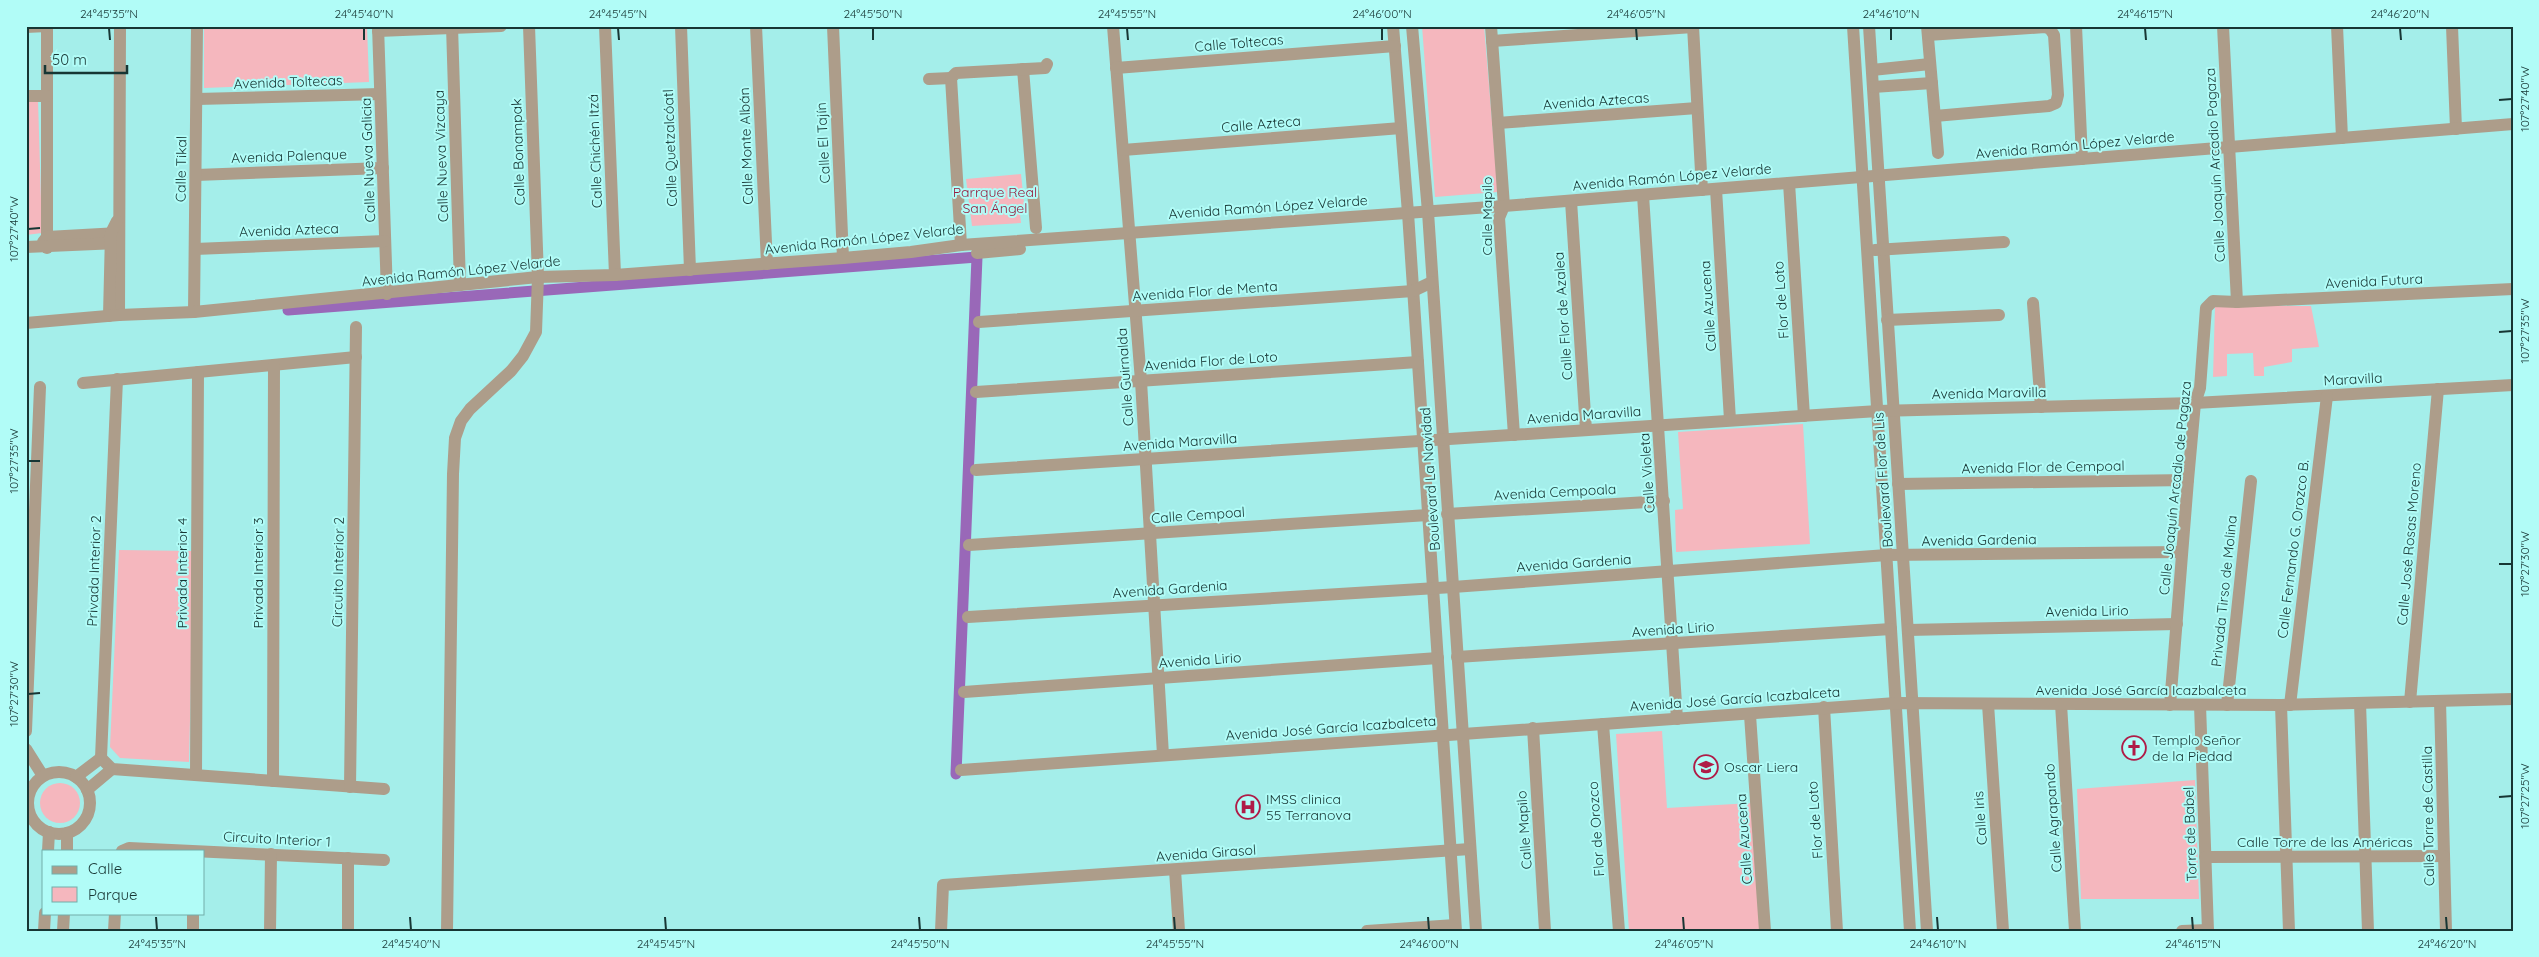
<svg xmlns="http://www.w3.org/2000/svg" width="2539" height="957" viewBox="0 0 2539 957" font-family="Quicksand,sans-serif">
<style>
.green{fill:#f5b7be}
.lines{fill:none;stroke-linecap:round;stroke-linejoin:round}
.canal{stroke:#9968b8;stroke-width:11}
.minor{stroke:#ad9d8a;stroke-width:12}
.ticks{fill:none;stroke:#173634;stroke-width:2}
.labels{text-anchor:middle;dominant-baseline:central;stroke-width:4;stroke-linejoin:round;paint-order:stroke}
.street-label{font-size:14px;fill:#173634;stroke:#b1fcf7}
.park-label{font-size:14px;fill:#971d3e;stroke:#b1fcf7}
.poi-label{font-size:14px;fill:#173634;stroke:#b1fcf7;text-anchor:start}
.neatline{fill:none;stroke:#173634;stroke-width:2}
.ticks-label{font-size:12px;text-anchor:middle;fill:#173634}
</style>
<rect width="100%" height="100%" fill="#a4eeea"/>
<g class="green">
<path d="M 204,26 L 367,26 L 369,82 L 204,88 Z"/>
<path d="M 1422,26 L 1484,26 L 1498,192 L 1435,197 Z"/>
<path d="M 38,100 L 42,233 L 26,235 L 26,101 Z"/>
<path d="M 1021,174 L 1025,213 L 1020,214 L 1021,223 L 972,226 L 966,179 Z"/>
<path d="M 2215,306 L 2311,306 L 2319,347 L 2292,349 L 2292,362 L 2264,367 L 2264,376 L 2254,376 L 2253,353 L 2227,354 L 2227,376 L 2213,377 Z"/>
<path d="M 1803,424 L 1810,544 L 1676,552 L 1675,510 L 1683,509 L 1678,432 Z"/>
<path d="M 119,550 L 194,551 L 189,762 L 120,758 L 110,747 Z"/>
<path d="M 1662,731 L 1667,808 L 1751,803 L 1760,931 L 1629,931 L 1616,734 Z"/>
<path d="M 2195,780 L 2199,899 L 2081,899 L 2077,789 Z"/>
<circle cx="60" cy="803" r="20"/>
</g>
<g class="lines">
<path class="canal" d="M 288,310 L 977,257 L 956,774"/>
<g class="minor">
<path d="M 47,26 L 47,248"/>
<path d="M 378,26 L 387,294"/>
<path d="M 452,26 L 460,285"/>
<path d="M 605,26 L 615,275"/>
<path d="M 681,26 L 690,270"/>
<path d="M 756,26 L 767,264"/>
<path d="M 833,26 L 843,258"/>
<path d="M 1113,26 L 1141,381 L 1163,755"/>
<path d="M 1393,26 L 1408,213 L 1456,931"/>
<path d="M 1412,26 L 1428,212 L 1476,931"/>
<path d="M 1491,26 L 1504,206 L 1499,218 L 1514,435"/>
<path d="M 1693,26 L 1702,190"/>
<path d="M 1853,26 L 1910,931"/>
<path d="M 1869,26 L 1927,931"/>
<path d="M 1927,26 L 1938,153"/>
<path d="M 2076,26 L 2082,159"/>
<path d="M 2223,26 L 2237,302"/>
<path d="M 2337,26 L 2342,138"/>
<path d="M 2452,26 L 2456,129"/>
<path d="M 26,27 L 47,26"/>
<path d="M 378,31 L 501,26"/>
<path d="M 1928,35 L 2045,27 L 2050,29 L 2054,35 L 2058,95 L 2056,103 L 2049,106 L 1935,116"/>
<path d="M 1492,41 L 1693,27"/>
<path d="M 1116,68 L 1395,46"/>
<path d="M 1023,69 L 1036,228"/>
<path d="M 1872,70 L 1930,64"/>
<path d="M 929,79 L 951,78"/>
<path d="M 1873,87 L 1932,83"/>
<path d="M 26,96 L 47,96"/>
<path d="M 197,99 L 380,94"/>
<path d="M 1498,123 L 1697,108"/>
<path d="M 1123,150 L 1401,128"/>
<path d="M 196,175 L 383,168"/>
<path d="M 1789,183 L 1804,416"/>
<path d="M 1716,189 L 1730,420"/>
<path d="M 1643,195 L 1677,719"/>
<path d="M 1571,201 L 1586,430"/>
<path d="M 43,242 L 47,237 L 119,233"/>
<path d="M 961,245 L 951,78 L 956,73 L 1045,68 L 1047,64"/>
<path d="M 26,247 L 118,243"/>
<path d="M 195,249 L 385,241"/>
<path d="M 1875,250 L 2004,242"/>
<path d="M 977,253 L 1020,249"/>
<path d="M 2033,303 L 2041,407"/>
<path d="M 194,312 L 197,26"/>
<path d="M 119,315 L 120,26"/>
<path d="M 109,316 L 111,233 L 117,221"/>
<path d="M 1887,320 L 1999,315"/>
<path d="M 979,322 L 1413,291 L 1432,282"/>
<path d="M 26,323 L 119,315 L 194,312 L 538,277 L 615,275 L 843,258 L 911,252 L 961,245 L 1504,206 L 2513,124"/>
<path d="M 117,379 L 101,758 L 112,769 L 384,789"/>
<path d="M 83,383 L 356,357"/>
<path d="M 976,392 L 1418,362"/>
<path d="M 976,470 L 1878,411 L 2195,403 L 2513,385"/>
<path d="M 1898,484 L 2188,480"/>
<path d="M 1447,514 L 1664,501"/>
<path d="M 969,545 L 1428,515"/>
<path d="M 968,617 L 1453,587 L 1887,555 L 2182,552"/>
<path d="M 1908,630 L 2177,624"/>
<path d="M 1457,657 L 1891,629"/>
<path d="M 964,692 L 1438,658"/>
<path d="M 2440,701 L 2446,931"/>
<path d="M 2410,702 L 2438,389"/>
<path d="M 2360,703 L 2368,931"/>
<path d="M 1988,704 L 2003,931"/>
<path d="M 2061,704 L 2075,931"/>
<path d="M 2170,705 L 2188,480 L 2195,403 L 2200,388 L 2206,308 L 2213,301 L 2237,302 L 2513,289"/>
<path d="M 2200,705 L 2208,931"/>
<path d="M 2227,705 L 2251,481"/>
<path d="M 2281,705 L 2289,931"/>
<path d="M 2290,705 L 2327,396"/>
<path d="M 1824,707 L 1837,931"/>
<path d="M 1750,715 L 1765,931"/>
<path d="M 1603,724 L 1619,931"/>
<path d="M 1533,728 L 1545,931"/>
<path d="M 26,731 L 40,387"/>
<path d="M 26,749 L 43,776"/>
<path d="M 961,770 L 1896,703 L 2281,705 L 2513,699"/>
<circle cx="59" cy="803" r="31"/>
<path d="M 196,775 L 198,372"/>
<path d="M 76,777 L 101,758"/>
<path d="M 273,781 L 274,365"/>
<path d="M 350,787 L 356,327"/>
<path d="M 87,790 L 112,769"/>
<path d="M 48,851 L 49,832"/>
<path d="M 67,851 L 67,833"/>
<path d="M 122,851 L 129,848 L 384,860"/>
<path d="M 2205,857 L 2444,856"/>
<path d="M 1175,870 L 1179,931"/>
<path d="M 44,931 L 45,913"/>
<path d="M 63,931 L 64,913"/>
<path d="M 114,931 L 115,913"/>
<path d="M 193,931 L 193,913"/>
<path d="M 270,931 L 271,854"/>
<path d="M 348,931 L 348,858"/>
<path d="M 447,931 L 453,474 L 455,438 L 461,421 L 470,409 L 511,371 L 523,356 L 536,332 L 538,277 L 529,26"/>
<path d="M 941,931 L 943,885 L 1470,849"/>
<path d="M 1367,931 L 1455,925"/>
<path d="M 2182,931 L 2208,930"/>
</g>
</g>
<path class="ticks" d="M 109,28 L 110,40M 364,28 L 364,40M 618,28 L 619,40M 873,28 L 873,40M 1127,28 L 1128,40M 1382,28 L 1382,40M 1636,28 L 1637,40M 1891,28 L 1891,40M 2145,28 L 2146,40M 2400,28 L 2401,40M 2499,100 L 2512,99M 28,229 L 40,228M 2499,332 L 2512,331M 28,461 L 40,461M 2499,564 L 2512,564M 28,694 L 40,693M 2499,797 L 2512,796M 156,917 L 157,930M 410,917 L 411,930M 665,917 L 666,930M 919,917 L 920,930M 1174,917 L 1175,930M 1428,917 L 1429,930M 1683,917 L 1684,930M 1937,917 L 1938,930M 2192,917 L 2193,930M 2446,917 L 2447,930"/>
<defs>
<g id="church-ring" transform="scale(1.25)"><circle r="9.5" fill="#b1fcf7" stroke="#af1c47" stroke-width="1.5"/><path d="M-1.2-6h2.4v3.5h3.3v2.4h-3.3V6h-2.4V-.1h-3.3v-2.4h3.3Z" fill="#af1c47"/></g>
<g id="school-ring" transform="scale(1.25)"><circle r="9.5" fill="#b1fcf7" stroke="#af1c47" stroke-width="1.5"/><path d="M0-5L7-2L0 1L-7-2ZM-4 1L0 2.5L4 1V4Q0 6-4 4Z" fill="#af1c47"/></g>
<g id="hospital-ring" transform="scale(1.25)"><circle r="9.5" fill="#b1fcf7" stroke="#af1c47" stroke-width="1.5"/><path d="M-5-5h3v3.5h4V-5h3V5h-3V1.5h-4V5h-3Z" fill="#af1c47"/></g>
</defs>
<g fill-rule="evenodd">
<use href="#church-ring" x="2134" y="748"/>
<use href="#school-ring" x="1706" y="767"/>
<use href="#hospital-ring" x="1248" y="807"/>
</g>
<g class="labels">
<g class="street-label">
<text transform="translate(1239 43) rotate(-5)">Calle Toltecas</text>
<text transform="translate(288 82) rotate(-2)">Avenida Toltecas</text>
<text transform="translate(1596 101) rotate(-4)">Avenida Aztecas</text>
<text transform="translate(1261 124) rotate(-5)">Calle Azteca</text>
<text transform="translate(823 143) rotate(-93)">Calle El Tajín</text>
<text transform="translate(2075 145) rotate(-5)">Avenida Ramón López Velarde</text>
<text transform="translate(746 146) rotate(-92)">Calle Monte Albán</text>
<text transform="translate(670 148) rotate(-92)">Calle Quetzalcóatl</text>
<text transform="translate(595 151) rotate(-92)">Calle Chichén Itzá</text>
<text transform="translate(518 152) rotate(-92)">Calle Bonampak</text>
<text transform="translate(289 156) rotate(-2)">Avenida Palenque</text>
<text transform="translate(441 156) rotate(-92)">Calle Nueva Vizcaya</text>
<text transform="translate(368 160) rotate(-92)">Calle Nueva Galicia</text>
<text transform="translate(2215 165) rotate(-93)">Calle Joaquín Arcadio Pagaza</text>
<text transform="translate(181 169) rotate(-89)">Calle Tikal</text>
<text transform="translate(1672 177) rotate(-5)">Avenida Ramón López Velarde</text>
<text transform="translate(1268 207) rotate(-4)">Avenida Ramón López Velarde</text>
<text transform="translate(1487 216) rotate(-90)">Calle Mapilo</text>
<text transform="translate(289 230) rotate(-2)">Avenida Azteca</text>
<text transform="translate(864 239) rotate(-6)">Avenida Ramón López Velarde</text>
<text transform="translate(461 271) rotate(-6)">Avenida Ramón López Velarde</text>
<text transform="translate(2374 281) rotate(-3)">Avenida Futura</text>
<text transform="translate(1205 291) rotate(-4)">Avenida Flor de Menta</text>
<text transform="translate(1781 300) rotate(-94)">Flor de Loto</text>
<text transform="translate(1708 306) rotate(-94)">Calle Azucena</text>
<text transform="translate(1563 316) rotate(-94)">Calle Flor de Azalea</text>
<text transform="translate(1211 361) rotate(-4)">Avenida Flor de Loto</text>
<text transform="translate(1125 377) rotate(-94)">Calle Guirnalda</text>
<text transform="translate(2353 379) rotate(-3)">Maravilla</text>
<text transform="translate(1989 393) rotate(-1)">Avenida Maravilla</text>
<text transform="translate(1584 415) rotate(-4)">Avenida Maravilla</text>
<text transform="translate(1180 442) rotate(-4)">Avenida Maravilla</text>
<text transform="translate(2043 467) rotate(-1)">Avenida Flor de Cempoal</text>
<text transform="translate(1647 473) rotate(-94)">Calle Violeta</text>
<text transform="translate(1430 479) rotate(-94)">Boulevard La Navidad</text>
<text transform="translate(1883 480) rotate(-94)">Boulevard Flor de Lis</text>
<text transform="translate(2175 488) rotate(-84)">Calle Joaquín Arcadio de Pagaza</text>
<text transform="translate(1555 492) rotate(-3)">Avenida Cempoala</text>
<text transform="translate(1198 515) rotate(-4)">Calle Cempoal</text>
<text transform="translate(1979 540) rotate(-1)">Avenida Gardenia</text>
<text transform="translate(2409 544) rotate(-85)">Calle José Rosas Moreno</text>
<text transform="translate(2293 549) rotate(-83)">Calle Fernando G. Orozco B.</text>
<text transform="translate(1574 563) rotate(-4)">Avenida Gardenia</text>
<text transform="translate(94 571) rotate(-88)">Privada Interior 2</text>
<text transform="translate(338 572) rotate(-89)">Circuito Interior 2</text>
<text transform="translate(182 573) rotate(-90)">Privada Interior 4</text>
<text transform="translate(258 573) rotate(-90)">Privada Interior 3</text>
<text transform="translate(1170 589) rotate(-4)">Avenida Gardenia</text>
<text transform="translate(2224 591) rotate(-84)">Privada Tirso de Molina</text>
<text transform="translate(2087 611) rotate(-1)">Avenida Lirio</text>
<text transform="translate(1673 629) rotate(-4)">Avenida Lirio</text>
<text transform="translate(1200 660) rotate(-4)">Avenida Lirio</text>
<text x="2141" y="690">Avenida José García Icazbalceta</text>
<text transform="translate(1735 699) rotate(-4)">Avenida José García Icazbalceta</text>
<text transform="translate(1331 728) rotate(-4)">Avenida José García Icazbalceta</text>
<text transform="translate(2428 816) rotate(-91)">Calle Torre de Castilla</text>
<text transform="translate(1980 818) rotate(-94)">Calle Iris</text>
<text transform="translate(2053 818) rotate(-94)">Calle Agrapando</text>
<text transform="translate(1815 820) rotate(-94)">Flor de Loto</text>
<text transform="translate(1596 829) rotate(-94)">Flor de Orozco</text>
<text transform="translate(1524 830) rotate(-94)">Calle Mapilo</text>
<text transform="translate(2190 834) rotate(-92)">Torre de Babel</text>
<text transform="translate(277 839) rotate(3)">Circuito Interior 1</text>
<text transform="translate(1744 839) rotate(-94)">Calle Azucena</text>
<text x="2325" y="842">Calle Torre de las Américas</text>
<text transform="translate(1206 853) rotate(-4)">Avenida Girasol</text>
</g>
<g class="park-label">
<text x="995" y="192">Parrque Real<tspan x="995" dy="16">San Ángel</tspan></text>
</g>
<g class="poi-label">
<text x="2152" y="740">Templo Señor<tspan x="2152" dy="16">de la Piedad</tspan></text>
<text x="1724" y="767">Oscar Liera</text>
<text x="1266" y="799">IMSS clinica<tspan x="1266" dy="16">55 Terranova</tspan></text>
</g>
</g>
<rect width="2539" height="957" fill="none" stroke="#b1fcf7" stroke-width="55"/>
<rect x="42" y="850" width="162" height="65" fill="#b1fcf7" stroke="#73ada9"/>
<rect x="52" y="866" width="25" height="8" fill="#ad9d8a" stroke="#73ada9"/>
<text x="88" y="874" font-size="15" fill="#173634">Calle</text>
<rect x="52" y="887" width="25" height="15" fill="#f5b7be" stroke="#73ada9"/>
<text x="88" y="900" font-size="15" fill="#173634">Parque</text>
<path d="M45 65v8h82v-8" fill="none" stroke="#173634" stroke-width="2.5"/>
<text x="52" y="65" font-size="15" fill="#173634" stroke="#b1fcf7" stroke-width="4" paint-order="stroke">50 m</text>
<rect x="28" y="28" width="2484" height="902" class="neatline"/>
<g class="ticks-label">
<text x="109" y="18">24°45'35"N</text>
<text x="364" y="18">24°45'40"N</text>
<text x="618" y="18">24°45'45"N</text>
<text x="873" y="18">24°45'50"N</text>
<text x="1127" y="18">24°45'55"N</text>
<text x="1382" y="18">24°46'00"N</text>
<text x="1636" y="18">24°46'05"N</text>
<text x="1891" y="18">24°46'10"N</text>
<text x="2145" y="18">24°46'15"N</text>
<text x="2400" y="18">24°46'20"N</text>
<text transform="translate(2525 99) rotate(-90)" y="4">107°27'40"W</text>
<text transform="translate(14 229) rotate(-90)" y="4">107°27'40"W</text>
<text transform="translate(2525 331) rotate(-90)" y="4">107°27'35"W</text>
<text transform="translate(14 461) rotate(-90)" y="4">107°27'35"W</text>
<text transform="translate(2525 564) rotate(-90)" y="4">107°27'30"W</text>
<text transform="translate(14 694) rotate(-90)" y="4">107°27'30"W</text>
<text transform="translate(2525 796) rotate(-90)" y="4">107°27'25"W</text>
<text x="157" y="948">24°45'35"N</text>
<text x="411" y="948">24°45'40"N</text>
<text x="666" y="948">24°45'45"N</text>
<text x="920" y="948">24°45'50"N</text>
<text x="1175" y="948">24°45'55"N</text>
<text x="1429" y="948">24°46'00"N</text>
<text x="1684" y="948">24°46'05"N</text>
<text x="1938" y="948">24°46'10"N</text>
<text x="2193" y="948">24°46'15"N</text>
<text x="2447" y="948">24°46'20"N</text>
</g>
</svg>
